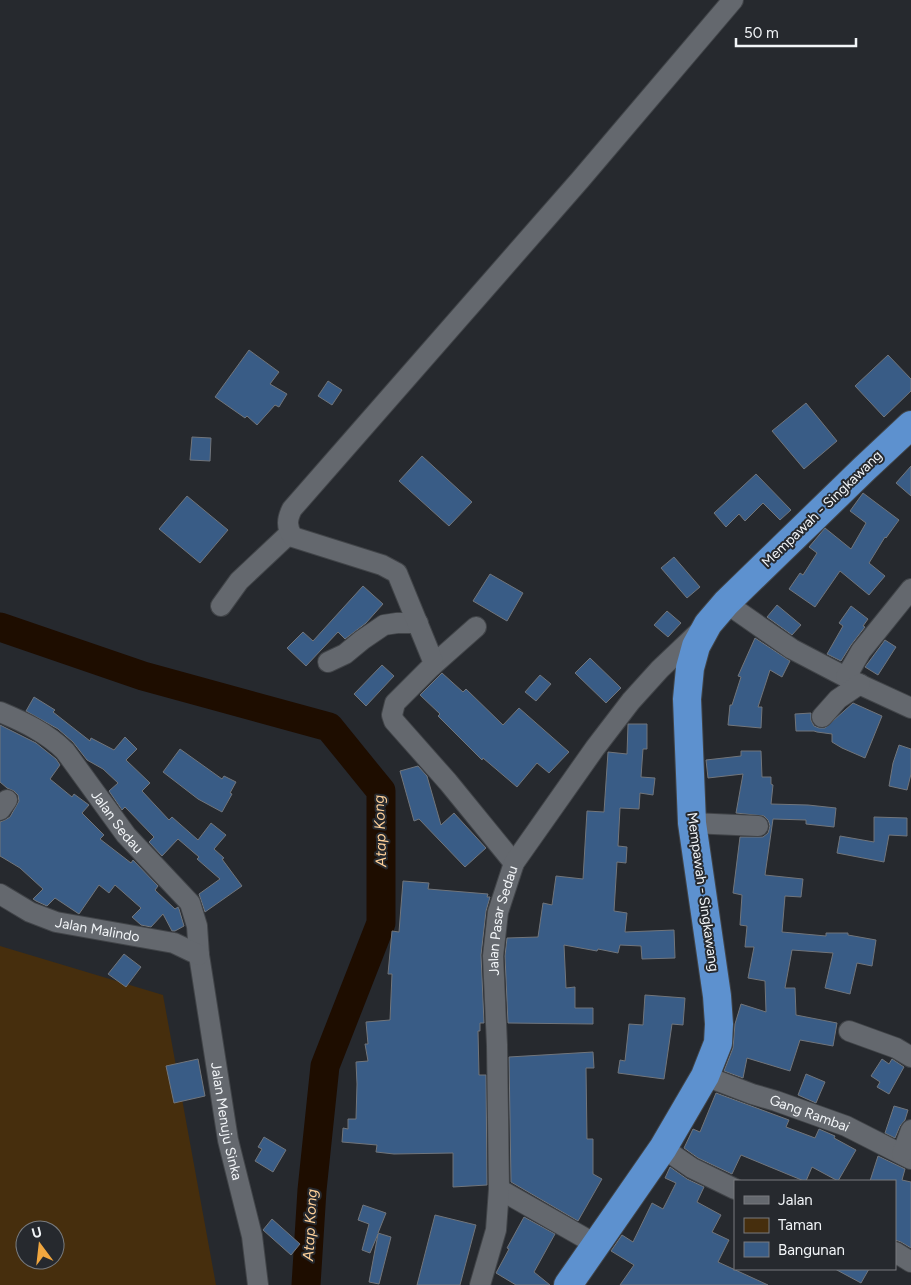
<svg xmlns="http://www.w3.org/2000/svg" width="911" height="1285" viewBox="0 0 911 1285" font-family="Figtree,sans-serif">
<style>
.green{fill:#462e0d;fill-rule:evenodd}
.lines{fill:none;stroke-linecap:round;stroke-linejoin:round}
.river{stroke:#1e0d00;stroke-width:29}
.building{fill:#395c86;stroke:#71757b}
.minor-casing{stroke:#414448;stroke-width:22}
.highway-casing{stroke:#414448;stroke-width:30}
.minor{stroke:#64686e;stroke-width:20}
.highway{stroke:#5d91cf;stroke-width:28}
.labels{text-anchor:middle;dominant-baseline:central;stroke-width:4;stroke-linejoin:round;paint-order:stroke}
.street-label{font-size:14px;fill:#f2f5f8;stroke:#26292e}
.water-label{font-size:15px;font-style:italic;fill:#fed099;stroke:#26292e}
</style>
<rect width="100%" height="100%" fill="#26292e"/>
<path class="green" d="M 0,946 L 163,995 L 216,1285 L 0,1285 ZM 25,1230 L 55,1230 L 55,1260 L 25,1260 Z"/>
<g class="lines">
<path class="river" d="M 0,627 L 143,676 L 329,727 L 381,791 L 381,923 L 325,1066 L 312,1190 L 306,1285"/>
</g>
<g class="building">
<path d="M 249,350 L 279,372 L 270,384 L 287,394 L 279,407 L 275,405 L 257,425 L 247,416 L 245,418 L 215,397 Z"/>
<path d="M 888,355 L 911,379 L 911,391 L 884,417 L 855,386 Z"/>
<path d="M 328,381 L 342,390 L 332,405 L 318,396 Z"/>
<path d="M 806,403 L 837,441 L 804,469 L 772,431 Z"/>
<path d="M 192,437 L 211,438 L 210,461 L 190,460 Z"/>
<path d="M 422,456 L 472,502 L 449,526 L 399,481 Z"/>
<path d="M 911,466 L 911,496 L 896,483 Z"/>
<path d="M 756,474 L 791,510 L 780,520 L 763,503 L 745,521 L 739,514 L 726,527 L 714,513 Z"/>
<path d="M 863,493 L 899,520 L 886,538 L 885,537 L 869,563 L 885,576 L 869,595 L 840,571 L 815,607 L 789,589 L 800,573 L 803,575 L 817,553 L 809,547 L 825,528 L 851,549 L 866,523 L 850,511 Z"/>
<path d="M 187,496 L 228,530 L 200,563 L 159,529 Z"/>
<path d="M 674,557 L 700,587 L 687,598 L 661,568 Z"/>
<path d="M 490,574 L 523,593 L 507,621 L 473,601 Z"/>
<path d="M 363,586 L 383,604 L 366,623 L 345,639 L 338,632 L 306,666 L 287,648 L 303,632 L 313,641 Z"/>
<path d="M 777,605 L 801,625 L 792,635 L 767,617 Z"/>
<path d="M 851,606 L 868,619 L 863,626 L 865,627 L 851,645 L 841,661 L 827,654 L 843,626 L 839,623 Z"/>
<path d="M 667,611 L 681,623 L 668,637 L 654,625 Z"/>
<path d="M 755,638 L 790,661 L 782,677 L 770,670 L 758,707 L 762,707 L 761,728 L 728,725 L 730,705 L 732,705 L 741,677 L 738,676 Z"/>
<path d="M 885,640 L 896,647 L 878,675 L 865,667 Z"/>
<path d="M 590,658 L 621,688 L 606,703 L 575,673 Z"/>
<path d="M 382,665 L 394,676 L 366,706 L 354,694 Z"/>
<path d="M 442,673 L 463,692 L 466,689 L 503,725 L 519,708 L 569,752 L 549,773 L 537,763 L 517,787 L 483,758 L 482,760 L 438,716 L 440,714 L 420,695 Z"/>
<path d="M 540,675 L 551,684 L 536,701 L 525,692 Z"/>
<path d="M 34,697 L 55,710 L 53,712 L 90,741 L 91,738 L 114,750 L 125,737 L 137,749 L 126,760 L 150,783 L 142,791 L 169,820 L 172,817 L 198,840 L 211,823 L 226,835 L 214,849 L 224,858 L 222,859 L 242,886 L 205,912 L 199,894 L 220,879 L 197,859 L 199,857 L 178,839 L 162,856 L 149,842 L 154,837 L 125,807 L 122,810 L 109,791 L 118,783 L 103,769 L 87,760 L 73,742 L 58,729 L 26,711 Z"/>
<path d="M 853,703 L 882,716 L 865,758 L 842,748 L 832,742 L 832,734 L 817,732 L 814,731 L 796,731 L 795,714 L 811,713 L 811,720 L 814,726 L 819,728 L 825,728 Z"/>
<path d="M 628,724 L 647,724 L 647,749 L 643,749 L 641,777 L 655,778 L 653,795 L 640,793 L 639,809 L 620,808 L 618,846 L 627,847 L 626,863 L 617,862 L 614,911 L 627,913 L 625,932 L 674,930 L 675,958 L 642,959 L 641,946 L 620,945 L 618,953 L 598,949 L 597,951 L 564,945 L 566,988 L 575,987 L 575,1008 L 593,1008 L 593,1024 L 508,1023 L 505,956 L 507,938 L 538,937 L 543,903 L 552,905 L 556,876 L 583,879 L 587,811 L 604,812 L 608,752 L 627,754 Z"/>
<path d="M 0,725 L 36,743 L 56,759 L 60,765 L 50,779 L 72,797 L 74,794 L 89,805 L 82,813 L 104,835 L 100,839 L 131,863 L 133,860 L 158,886 L 155,890 L 175,909 L 178,907 L 179,909 L 184,926 L 175,931 L 172,931 L 163,914 L 151,927 L 141,925 L 132,917 L 141,908 L 115,885 L 109,893 L 99,885 L 79,914 L 55,898 L 47,906 L 36,901 L 33,899 L 43,889 L 20,868 L 0,856 L 0,822 L 5,820 L 10,817 L 19,801 L 18,795 L 14,791 L 7,788 L 0,782 Z"/>
<path d="M 899,745 L 911,749 L 911,774 L 907,790 L 889,786 L 893,763 Z"/>
<path d="M 180,749 L 222,779 L 224,776 L 236,782 L 230,793 L 232,794 L 222,812 L 198,799 L 163,772 Z"/>
<path d="M 741,751 L 761,751 L 762,777 L 771,777 L 771,784 L 773,785 L 771,804 L 808,805 L 836,808 L 834,827 L 806,824 L 806,820 L 773,819 L 765,875 L 803,879 L 801,897 L 785,896 L 782,932 L 826,936 L 826,933 L 848,933 L 848,935 L 876,940 L 872,966 L 857,963 L 850,994 L 825,988 L 833,953 L 792,950 L 785,988 L 795,988 L 796,1015 L 837,1023 L 833,1046 L 800,1040 L 790,1071 L 747,1058 L 743,1078 L 724,1071 L 733,1048 L 735,1024 L 741,1004 L 766,1012 L 765,981 L 748,978 L 754,947 L 745,947 L 747,926 L 740,925 L 742,895 L 733,893 L 740,837 L 763,837 L 768,833 L 770,826 L 768,820 L 764,816 L 736,813 L 743,774 L 708,778 L 706,760 L 741,756 Z"/>
<path d="M 418,766 L 427,776 L 441,825 L 454,813 L 486,848 L 465,867 L 419,819 L 414,821 L 400,771 Z"/>
<path d="M 874,817 L 907,818 L 907,836 L 889,835 L 884,862 L 837,853 L 840,836 L 874,842 Z"/>
<path d="M 403,881 L 429,883 L 428,889 L 488,894 L 487,897 L 490,897 L 486,911 L 481,955 L 484,1023 L 480,1023 L 480,1031 L 478,1031 L 479,1075 L 486,1075 L 487,1185 L 453,1187 L 453,1153 L 394,1154 L 376,1152 L 377,1145 L 342,1142 L 343,1128 L 348,1129 L 348,1119 L 356,1119 L 357,1084 L 356,1062 L 368,1061 L 365,1044 L 368,1044 L 366,1022 L 390,1020 L 392,974 L 388,974 L 392,931 L 399,932 Z"/>
<path d="M 124,954 L 141,967 L 126,987 L 108,974 Z"/>
<path d="M 645,995 L 685,998 L 683,1025 L 672,1024 L 664,1079 L 618,1073 L 620,1060 L 625,1061 L 629,1024 L 643,1025 Z"/>
<path d="M 593,1052 L 594,1068 L 586,1068 L 587,1139 L 593,1139 L 593,1174 L 602,1179 L 578,1221 L 511,1182 L 509,1057 Z"/>
<path d="M 198,1059 L 205,1096 L 174,1103 L 166,1066 Z"/>
<path d="M 882,1059 L 889,1064 L 892,1059 L 904,1067 L 889,1094 L 877,1087 L 880,1082 L 871,1076 Z"/>
<path d="M 806,1074 L 825,1082 L 816,1103 L 798,1095 Z"/>
<path d="M 716,1093 L 789,1120 L 786,1127 L 815,1138 L 819,1129 L 835,1136 L 834,1138 L 856,1150 L 838,1181 L 812,1167 L 806,1181 L 804,1181 L 741,1155 L 732,1174 L 698,1158 L 684,1148 L 693,1129 L 700,1132 Z"/>
<path d="M 894,1106 L 908,1110 L 905,1120 L 900,1126 L 895,1138 L 885,1133 Z"/>
<path d="M 264,1137 L 286,1150 L 273,1172 L 255,1161 L 262,1149 L 258,1147 Z"/>
<path d="M 878,1156 L 905,1169 L 902,1180 L 911,1182 L 911,1248 L 901,1242 L 895,1240 L 895,1181 L 870,1181 Z"/>
<path d="M 670,1167 L 687,1179 L 704,1187 L 697,1202 L 721,1215 L 712,1232 L 729,1240 L 718,1262 L 768,1285 L 620,1285 L 634,1265 L 611,1251 L 622,1235 L 633,1242 L 652,1203 L 663,1209 L 676,1183 L 665,1178 Z"/>
<path d="M 363,1205 L 386,1213 L 378,1233 L 391,1237 L 379,1284 L 369,1282 L 378,1234 L 370,1253 L 362,1250 L 369,1224 L 358,1220 Z"/>
<path d="M 435,1215 L 476,1225 L 460,1285 L 417,1285 Z"/>
<path d="M 524,1217 L 555,1234 L 534,1272 L 550,1285 L 516,1285 L 496,1273 L 509,1249 L 507,1248 Z"/>
<path d="M 272,1219 L 300,1244 L 291,1255 L 263,1230 Z"/>
<path d="M 835,1269 L 869,1269 L 861,1283 Z"/>
</g>
<g class="lines">
<g class="minor-casing">
<g id="minor">
<path d="M 726,603 L 792,649 L 861,685 L 911,708"/>
<path d="M 221,606 L 239,581 L 290,533"/>
<path d="M 328,662 L 345,654 L 362,640 L 384,625 L 397,623 L 418,623"/>
<path d="M 432,666 L 476,627"/>
<path d="M 846,677 L 861,651 L 911,589"/>
<path id="s1" d="M 0,712 C 24,722 47,733 65,751 L 126,835 L 190,903 L 197,926 L 199,955 L 228,1140 L 252,1236 L 258,1285"/>
<path d="M 822,717 L 838,699 L 860,684"/>
<path d="M 0,810 L 7,800"/>
<path d="M 692,823 L 758,826"/>
<path d="M 514,863 L 448,782 L 394,721 L 392,715 L 395,703 L 432,666 L 433,661 L 397,573 L 382,565 L 293,537 C 286,527 287,519 292,509 L 580,180 L 733,0"/>
<path id="s2" d="M 0,894 L 30,912 L 56,922 L 174,943 L 199,955"/>
<path d="M 849,1031 L 896,1048 L 911,1057"/>
<path id="s3" d="M 705,1076 L 752,1094 L 776,1101 L 846,1126 L 911,1159"/>
<path d="M 663,1148 L 692,1168 L 735,1189"/>
<path d="M 902,1154 L 911,1130"/>
<path d="M 499,1189 L 597,1245"/>
<path d="M 895,1252 L 911,1262"/>
<path id="s4" d="M 480,1285 L 496,1230 L 499,1189 L 497,1045 L 493,956 L 498,912 L 514,863 L 595,748 L 631,701 L 660,669 L 701,630"/>
</g>
</g>
<g class="highway-casing">
<path id="highway" d="M 568,1285 L 663,1148 L 705,1076 L 718,1043 L 719,1024 L 717,996 L 692,823 L 687,699 L 690,668 L 696,646 L 708,624 L 726,603 L 864,469 L 911,425"/>
</g>
<use href="#minor" class="minor"/>
<use href="#highway" class="highway"/>
</g>
<g class="labels">
<g class="street-label">
<text transform="translate(822 509) rotate(-44)">Mempawah - Singkawang</text>
<text stroke="none"><textPath href="#s1" startOffset="164">Jalan Sedau</textPath></text>
<text transform="translate(703 892) rotate(82)">Mempawah - Singkawang</text>
<text stroke="none"><textPath href="#s4" startOffset="368">Jalan Pasar Sedau</textPath></text>
<text stroke="none"><textPath href="#s2" startOffset="105">Jalan Malindo</textPath></text>
<text stroke="none"><textPath href="#s3" startOffset="111">Gang Rambai</textPath></text>
<text stroke="none"><textPath href="#s1" startOffset="495">Jalan Menuju Sinka</textPath></text>
</g>
<g class="water-label">
<text transform="translate(380 831) rotate(-92)">Atap Kong</text>
<text transform="translate(310 1225) rotate(-87)">Atap Kong</text>
</g>
</g>
<rect x="734" y="1180" width="162" height="90" fill="#26292e" stroke="#787b7f"/>
<rect x="744" y="1196" width="25" height="8" fill="#64686e" stroke="#787b7f"/>
<text x="778" y="1205" font-size="15" fill="#f2f5f8">Jalan</text>
<rect x="744" y="1218" width="25" height="15" fill="#462e0d" stroke="#787b7f"/>
<text x="778" y="1230" font-size="15" fill="#f2f5f8">Taman</text>
<rect x="744" y="1242" width="25" height="15" fill="#395c86" stroke="#787b7f"/>
<text x="778" y="1255" font-size="15" fill="#f2f5f8">Bangunan</text>
<g transform="translate(40 1245) rotate(345)"><circle r="24" fill="#26292e" stroke="#787b7f"/>
<path d="M0-4L9 19L0 12L-9 19Z" fill="#f0a63f"/>
<text y="-8" font-size="14" font-weight="bold" text-anchor="middle" fill="#f2f5f8">U</text>
</g>
<path d="M736 38v8h120v-8" fill="none" stroke="#f2f5f8" stroke-width="2.5"/>
<text x="744" y="38" font-size="15" fill="#f2f5f8" stroke="#26292e" stroke-width="4" paint-order="stroke">50 m</text>
</svg>
